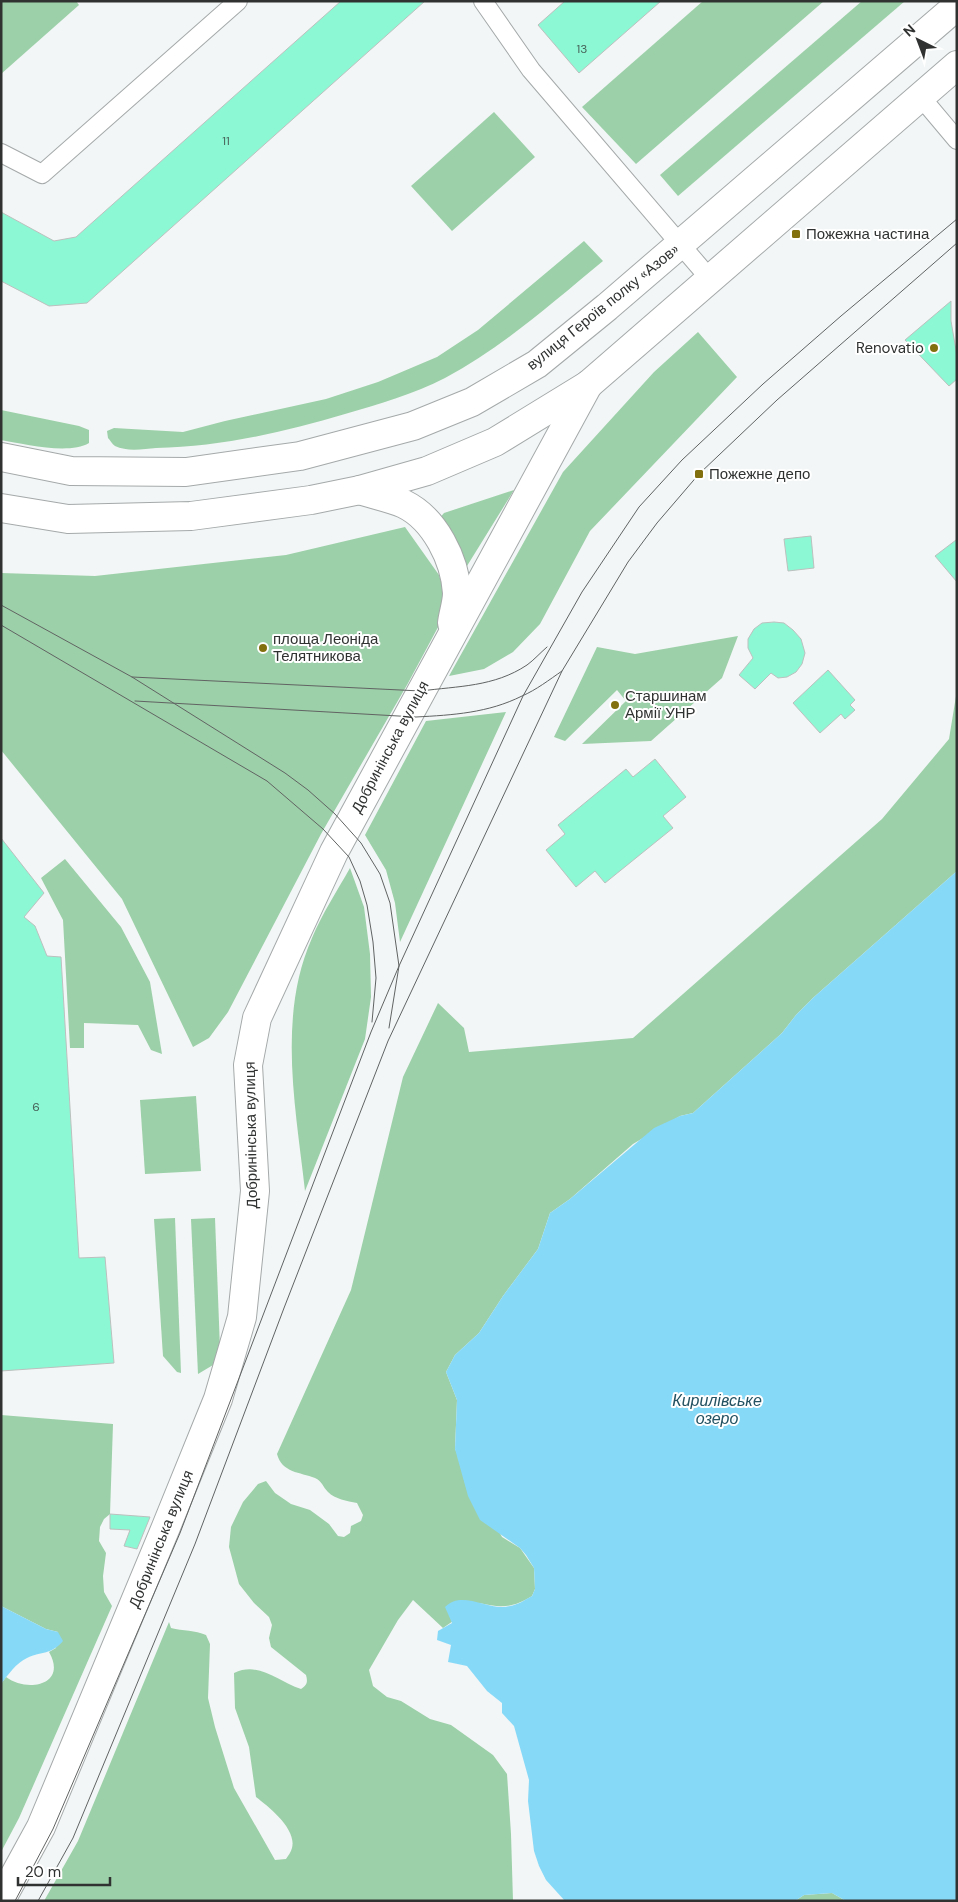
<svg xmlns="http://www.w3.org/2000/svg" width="958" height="1902" viewBox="0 0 958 1902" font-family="'DM Sans',sans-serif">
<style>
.green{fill:#9cd0a8}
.water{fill:#87d9f8}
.building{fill:#8df8d4;stroke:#bcc0be}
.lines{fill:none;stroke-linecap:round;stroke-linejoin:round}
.lane-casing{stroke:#a5a9a9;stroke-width:20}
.street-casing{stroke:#a5a9a9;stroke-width:30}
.secondary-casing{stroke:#a5a9a9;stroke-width:30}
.lane{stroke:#fff;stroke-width:18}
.street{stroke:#fff;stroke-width:28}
.secondary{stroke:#fff;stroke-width:28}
.tram{stroke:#616363;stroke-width:1}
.poi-dot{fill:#826f0e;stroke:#fff;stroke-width:2}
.labels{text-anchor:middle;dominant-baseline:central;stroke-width:4;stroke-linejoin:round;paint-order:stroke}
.number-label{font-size:12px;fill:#47645a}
.poi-label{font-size:15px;fill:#303231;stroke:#fff;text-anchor:start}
.street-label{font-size:15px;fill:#303231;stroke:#fff}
.water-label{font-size:16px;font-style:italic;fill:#235262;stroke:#fff}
</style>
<rect width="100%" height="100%" fill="#f2f6f6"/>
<g class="green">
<path d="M 2,1 L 76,1 L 79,5 L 1,74 Z"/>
<path d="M 703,1 L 824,1 L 636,164 L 582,107 Z"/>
<path d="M 862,1 L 905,1 L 678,196 L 660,175 Z"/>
<path d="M 494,112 L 535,157 L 452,231 L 411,186 Z"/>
<path d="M 584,241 L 603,261 C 552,303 503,347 445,378 C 414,394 379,404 345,414 C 284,432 221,447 156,448 C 144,449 127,452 115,446 C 112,444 110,440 108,438 L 107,431 L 114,428 L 183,432 L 225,421 L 326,399 L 378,382 L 437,357 L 478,330 Z"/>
<path d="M 698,332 L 737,377 L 590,531 L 540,624 L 513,652 L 484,669 L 449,676 L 563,472 L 654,372 Z"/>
<path d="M 1,410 L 79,426 L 89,430 L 89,443 C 69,455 24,444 1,440 Z"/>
<path d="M 514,490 L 467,566 L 451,534 L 437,521 L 444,513 Z"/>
<path d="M 405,527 L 439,575 L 443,588 L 444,616 L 407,685 L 321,834 L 228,1012 L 209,1038 L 193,1047 L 122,899 L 1,750 L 1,573 L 95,576 L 286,555 Z"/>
<path d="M 738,636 L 722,678 L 651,741 L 582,744 L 626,701 L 617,690 L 565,741 L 554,737 L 597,647 L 635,654 Z"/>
<path d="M 957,690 L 957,871 L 814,997 L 796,1015 L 782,1033 L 693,1113 L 680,1116 L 633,1144 L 570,1199 L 550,1213 L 538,1249 L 503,1296 L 479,1333 L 455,1355 L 446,1372 L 457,1400 L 455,1449 L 502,1537 L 520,1548 L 534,1568 L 535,1589 L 532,1596 C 513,1608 501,1608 479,1603 L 443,1628 L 413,1600 L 398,1620 L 369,1670 L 373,1686 L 387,1697 L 401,1701 L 430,1719 L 451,1725 L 493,1755 L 507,1774 L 511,1834 L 513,1901 L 44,1901 L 78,1841 L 169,1622 L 171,1628 C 183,1631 195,1630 206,1635 L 210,1644 L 208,1698 L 215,1727 L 234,1788 L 275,1860 L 286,1859 C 288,1856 291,1852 292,1848 C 297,1829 269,1807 256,1797 L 249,1747 L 235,1708 L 234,1673 C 260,1661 278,1682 301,1689 C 307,1685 308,1682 306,1675 L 271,1647 L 269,1638 L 272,1625 L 269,1617 L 254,1603 L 239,1584 L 229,1547 L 231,1527 L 243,1502 L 258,1484 L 266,1481 L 275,1493 L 291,1504 L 310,1510 L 329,1524 L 338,1536 L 344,1537 L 350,1533 L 351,1526 L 361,1521 L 363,1515 L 357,1503 C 347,1501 335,1499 328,1492 C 323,1487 322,1481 315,1478 C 300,1472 282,1473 277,1454 L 351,1290 L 403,1077 L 438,1003 L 464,1028 L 469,1052 L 633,1038 L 882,819 L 949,739 Z"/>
<path d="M 506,712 L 400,942 L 395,903 L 386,870 L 365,835 L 426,721 Z"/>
<path d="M 65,859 L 121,927 L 150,982 L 162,1054 L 151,1050 L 138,1025 L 84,1023 L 84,1048 L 70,1048 L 63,920 L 41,878 Z"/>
<path d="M 350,868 L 364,907 L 370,954 L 371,997 L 365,1039 L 305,1191 C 296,1109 277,1017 312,938 C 322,914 337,891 350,868 Z"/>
<path d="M 196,1096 L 201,1171 L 145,1174 L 140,1100 Z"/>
<path d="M 175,1218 L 181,1373 L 177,1372 L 163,1356 L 154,1219 Z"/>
<path d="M 215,1218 L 220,1349 L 213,1365 L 198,1374 L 191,1219 Z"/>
<path d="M 1,1415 L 113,1424 L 110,1514 L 104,1519 L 100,1527 L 99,1541 L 106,1553 L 103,1576 L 104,1592 L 112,1606 L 19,1818 L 1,1852 L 1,1684 L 6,1677 C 27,1693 68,1685 49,1652 L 56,1648 L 58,1632 L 46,1629 L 1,1606 Z"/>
<path d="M 832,1893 L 846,1901 L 795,1901 L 804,1895 Z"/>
</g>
<g class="water">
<path d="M 957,871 L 957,1901 L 846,1901 L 832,1893 L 804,1895 L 795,1901 L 565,1901 L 546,1880 L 539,1866 L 534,1851 L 528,1801 L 529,1780 L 514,1726 L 502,1713 L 502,1703 L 487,1691 L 467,1666 L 448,1662 L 451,1645 L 437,1640 L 438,1631 L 452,1623 L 445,1607 C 463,1589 489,1612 510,1606 C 517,1605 525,1600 532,1596 L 535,1589 L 534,1568 L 526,1555 L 520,1548 L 480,1520 L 468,1496 L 455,1449 L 457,1400 L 446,1372 L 455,1355 L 479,1333 L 503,1296 L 538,1249 L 550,1213 L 570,1199 L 654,1128 L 680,1116 L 693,1113 L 782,1033 L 796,1015 L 814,997 Z"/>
<path d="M 1,1606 L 46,1629 L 58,1632 L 63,1641 C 51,1655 42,1651 27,1658 C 16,1663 8,1675 1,1684 Z"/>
</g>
<g class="building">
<path d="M 341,1 L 425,1 L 87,303 L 49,306 L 1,281 L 1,212 L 54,241 L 76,237 Z"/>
<path d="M 565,1 L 661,1 L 579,73 L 538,25 Z"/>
<path d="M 951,301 L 951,321 L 957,356 L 957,379 L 949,386 L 905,340 Z"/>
<path d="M 811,536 L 814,568 L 788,571 L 784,539 Z"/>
<path d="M 956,540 L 957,541 L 957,582 L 935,556 Z"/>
<path d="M 774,622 L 784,623 L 793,630 L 801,639 L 805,653 L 802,664 L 796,672 L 787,677 L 778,678 L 771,673 L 755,689 L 739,675 L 753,658 L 748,648 L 748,639 L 754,629 L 762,623 Z"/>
<path d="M 828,670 L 855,700 L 850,705 L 855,710 L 845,719 L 841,714 L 820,733 L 793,703 Z"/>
<path d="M 655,759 L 686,797 L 663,816 L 673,828 L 605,883 L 595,871 L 576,887 L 546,850 L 565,834 L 558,825 L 626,769 L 633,777 Z"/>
<path d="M 1,838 L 44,893 L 24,917 L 35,926 L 47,956 L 61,957 L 79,1258 L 105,1257 L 114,1363 L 1,1371 Z"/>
<path d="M 110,1514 L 150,1517 L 137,1549 L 124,1546 L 130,1530 L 110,1529 Z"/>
</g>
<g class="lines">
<g class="lane-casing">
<g id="lane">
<path d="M 483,1 L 531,70 L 710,279"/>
<path d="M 920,96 L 957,140"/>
<path d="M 1,153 L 42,174 L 238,1"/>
</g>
</g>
<g class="street-casing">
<g id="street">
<path d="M 360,490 C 374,495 391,498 404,504 C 435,519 455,560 457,593 C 457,603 453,614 452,623"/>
<path d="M 1,1900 L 41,1827 L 166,1527 L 218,1399 L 242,1317 L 255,1191 L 248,1065 L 257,1018 L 334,852 L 588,385"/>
</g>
</g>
<g class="secondary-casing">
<g id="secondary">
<path d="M 1,457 L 71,471 L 186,472 L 300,456 L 413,426 L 472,402 L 537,364 L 607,307 L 957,6"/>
<path d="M 1,508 L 68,519 L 191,516 L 311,500 L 360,490 L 427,471 L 495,442 L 588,385 L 957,65"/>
</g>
</g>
<use href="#lane" class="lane"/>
<use href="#street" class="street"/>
<use href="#secondary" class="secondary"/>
<g class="tram">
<path d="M 1,605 L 132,677 L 285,773 L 308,790 L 335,814 L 361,843 L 380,874 L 390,903 L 399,966 L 389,1028"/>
<path d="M 1,625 L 267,781 L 323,829 L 349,857 L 360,881 L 367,905 L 373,942 L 376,978 L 372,1022"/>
<path d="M 132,677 L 421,691 C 458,686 494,687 527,665 C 534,660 540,653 547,647"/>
<path d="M 135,701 L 416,717 C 453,715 488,713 522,696 C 536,690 549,680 562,671"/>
<path d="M 15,1901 L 53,1829 L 180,1533 L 371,1032 L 399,966 L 523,696 L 582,592 L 639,507 L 682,460 L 763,384 L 841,316 L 957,219"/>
<path d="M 38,1901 L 73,1838 L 195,1544 L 284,1308 L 388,1041 L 562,671 L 628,562 L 657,523 L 699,474 L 777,400 L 957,243"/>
</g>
</g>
<g class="poi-dot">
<rect x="791" y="229" width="10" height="10" rx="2.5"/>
<circle cx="934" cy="348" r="5"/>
<rect x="694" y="469" width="10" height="10" rx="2.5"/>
<circle cx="263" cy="648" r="5"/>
<circle cx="615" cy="705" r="5"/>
</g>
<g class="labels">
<g class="number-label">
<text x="582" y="49">13</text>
<text x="226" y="141">11</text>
<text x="36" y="1107">6</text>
</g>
<g class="poi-label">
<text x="806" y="234">Пожежна частина</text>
<text x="924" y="348" text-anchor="end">Renovatio</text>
<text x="709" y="474">Пожежне депо</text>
<text x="273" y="639">площа Леоніда<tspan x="273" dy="17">Телятникова</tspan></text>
<text x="625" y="696">Старшинам<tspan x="625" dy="17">Армії УНР</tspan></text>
</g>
<g class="street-label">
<text transform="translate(603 307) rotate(-39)">вулиця Героїв полку «Азов»</text>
<text transform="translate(390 747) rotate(-62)">Добринінська вулиця</text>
<text transform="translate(251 1135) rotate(-91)">Добринінська вулиця</text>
<text transform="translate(161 1539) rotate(-68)">Добринінська вулиця</text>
</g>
<g class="water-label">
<text x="717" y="1400">Кирилівське<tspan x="717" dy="18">озеро</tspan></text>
</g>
</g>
<rect width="958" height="1902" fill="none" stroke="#303231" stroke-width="5"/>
<g transform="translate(918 40) rotate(318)" stroke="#ffffff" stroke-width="4" paint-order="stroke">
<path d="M0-4L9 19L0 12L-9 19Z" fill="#303231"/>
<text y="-8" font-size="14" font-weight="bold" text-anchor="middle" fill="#303231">N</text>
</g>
<path d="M18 1877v8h92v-8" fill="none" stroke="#303231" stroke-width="2.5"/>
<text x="25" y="1877" font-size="15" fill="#303231" stroke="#ffffff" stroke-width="4" paint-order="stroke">20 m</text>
</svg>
